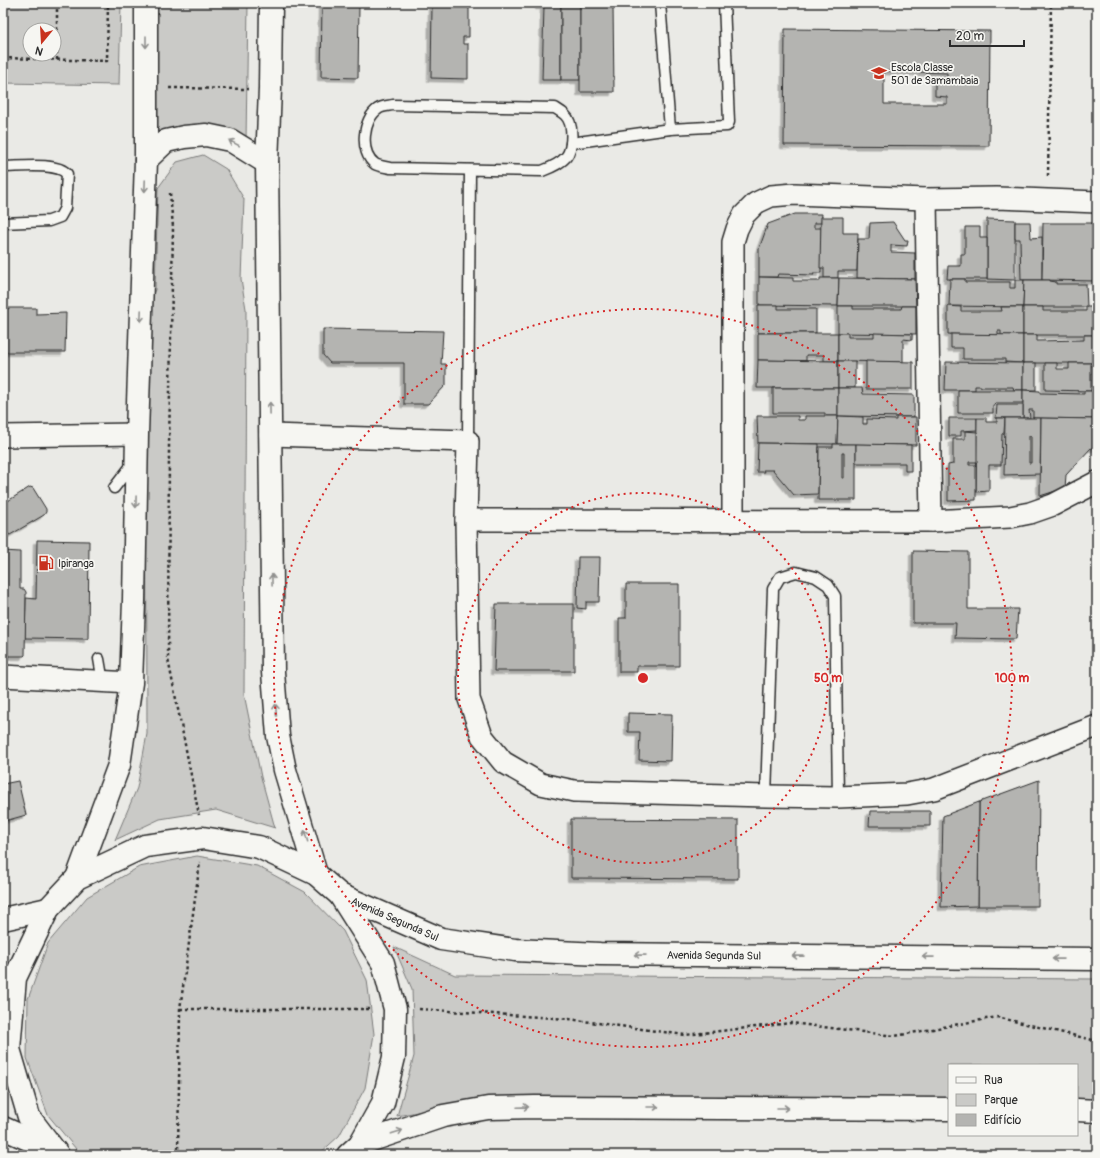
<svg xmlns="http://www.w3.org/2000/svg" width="1100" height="1158" viewBox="0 0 1100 1158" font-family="Pangolin,sans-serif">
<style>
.green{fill:#cacac7;stroke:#7a7a79;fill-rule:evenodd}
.building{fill:#b4b4b1;stroke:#2b2b2b;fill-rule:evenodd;filter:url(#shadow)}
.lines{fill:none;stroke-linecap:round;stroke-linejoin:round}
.service-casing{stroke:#2b2b2b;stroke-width:13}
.minor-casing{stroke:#2b2b2b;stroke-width:24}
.secondary-casing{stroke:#2b2b2b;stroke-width:25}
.primary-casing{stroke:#2b2b2b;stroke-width:25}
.path{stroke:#2b2b2b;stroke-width:2.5;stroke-dasharray:3 3;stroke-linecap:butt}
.service{stroke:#f6f6f2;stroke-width:10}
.minor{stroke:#f6f6f2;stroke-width:21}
.secondary{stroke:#f6f6f2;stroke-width:22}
.primary{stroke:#f6f6f2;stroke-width:22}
.oneway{stroke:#90908e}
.ring{fill:none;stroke:#d62828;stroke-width:2;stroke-dasharray:2 4}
.labels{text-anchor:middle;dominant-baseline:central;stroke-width:3.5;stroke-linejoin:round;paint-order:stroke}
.poi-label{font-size:11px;fill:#2b2b2b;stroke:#f6f6f2;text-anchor:start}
.street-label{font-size:11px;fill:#2b2b2b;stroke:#f6f6f2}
.centre{fill:#d62828;stroke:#f6f6f2;stroke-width:2}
.ring-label{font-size:12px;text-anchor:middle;font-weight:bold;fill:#d62828;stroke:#f6f6f2;stroke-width:3.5;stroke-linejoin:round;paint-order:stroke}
</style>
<defs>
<filter id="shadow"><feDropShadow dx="-3.5" dy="3.5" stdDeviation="0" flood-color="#0004"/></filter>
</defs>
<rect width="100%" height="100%" fill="#eaeae6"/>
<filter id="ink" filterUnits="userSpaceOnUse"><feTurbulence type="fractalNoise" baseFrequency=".025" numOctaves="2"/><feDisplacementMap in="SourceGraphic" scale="8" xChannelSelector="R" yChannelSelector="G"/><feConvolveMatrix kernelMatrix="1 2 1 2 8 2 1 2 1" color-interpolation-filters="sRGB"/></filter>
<g filter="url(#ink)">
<g class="green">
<path d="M 3,3 L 121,3 L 119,85 L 3,83 ZM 30,30 L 54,30 L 54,54 L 30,54 Z"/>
<path d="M 147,3 L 248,3 L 246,141 L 147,145 Z"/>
<path d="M 203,155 L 226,169 L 244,199 L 241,279 L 246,309 L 244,694 L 261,777 L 275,828 L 216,810 L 160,819 L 115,840 L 137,788 L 147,734 L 146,306 L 155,290 L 158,188 L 177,162 Z"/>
<path d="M 197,856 L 257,866 L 305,892 L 343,931 L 367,980 L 374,1034 L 365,1088 L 339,1136 L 318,1155 L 81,1155 L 48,1115 L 27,1058 L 28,999 L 48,943 L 87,897 L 139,867 Z"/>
<path d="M 394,947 L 455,975 L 1097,979 L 1097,1103 L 1077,1102 L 1077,1065 L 949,1065 L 949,1101 L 489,1098 L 397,1116 L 414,1056 L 412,989 Z"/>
</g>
<g class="building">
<path d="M 322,3 L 359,4 L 358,78 L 321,77 Z"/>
<path d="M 539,3 L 561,3 L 561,80 L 542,80 L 544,6 L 539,6 Z"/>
<rect x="561" y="3" width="19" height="77"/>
<path d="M 580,3 L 598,3 L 598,6 L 613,6 L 614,92 L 580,92 Z"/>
<path d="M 432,5 L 469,6 L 469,37 L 463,37 L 463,44 L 468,44 L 468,79 L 431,78 Z"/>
<path d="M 785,29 L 990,31 L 989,146 L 784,145 ZM 884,71 L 947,73 L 947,79 L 935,79 L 935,96 L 947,97 L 947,104 L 884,104 Z"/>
<path d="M 795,214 L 822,214 L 821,223 L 814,223 L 814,228 L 821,228 L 821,273 L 813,273 L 814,275 L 778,274 L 777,277 L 759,277 L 759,249 L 768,224 Z"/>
<path d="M 821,217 L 843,217 L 843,233 L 858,233 L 857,271 L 838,271 L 838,278 L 824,278 L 824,268 L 820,268 Z"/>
<path d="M 987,219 L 1015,220 L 1015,280 L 987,279 Z"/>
<path d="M 893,222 L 905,240 L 908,240 L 907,246 L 891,245 L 891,252 L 915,253 L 915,279 L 857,278 L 858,239 L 869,239 L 870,223 Z"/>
<path d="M 1015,222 L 1030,222 L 1031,238 L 1042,237 L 1042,280 L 1021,280 L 1020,239 L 1015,239 Z"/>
<path d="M 1043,223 L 1097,223 L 1097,281 L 1042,280 Z"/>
<path d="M 965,227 L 980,227 L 980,238 L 987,238 L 987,279 L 947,279 L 948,266 L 961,266 L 961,254 L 965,254 Z"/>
<path d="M 759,277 L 793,278 L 793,281 L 820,281 L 820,278 L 839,278 L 838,306 L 759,305 Z"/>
<path d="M 839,278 L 915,279 L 916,306 L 838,306 Z"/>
<path d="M 950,279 L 965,279 L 965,282 L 1010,282 L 1010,288 L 1015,288 L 1015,280 L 1024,280 L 1023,307 L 949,306 Z"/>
<path d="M 1024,280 L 1050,280 L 1050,281 L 1056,282 L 1056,284 L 1086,284 L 1087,307 L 1023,307 Z"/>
<path d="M 759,305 L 778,305 L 778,309 L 816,309 L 816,333 L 758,333 L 758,305 Z"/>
<path d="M 838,306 L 853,306 L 853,309 L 901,309 L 902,306 L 916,306 L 916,334 L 838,333 Z"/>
<path d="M 948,306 L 961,307 L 961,311 L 1002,311 L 1001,307 L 1023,307 L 1023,335 L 1001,335 L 1001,331 L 998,331 L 998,335 L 948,334 Z"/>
<path d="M 1023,307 L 1043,307 L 1043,311 L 1086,311 L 1086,307 L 1097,307 L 1097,335 L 1023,335 Z"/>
<path d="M 3,308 L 36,308 L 36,314 L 66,313 L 65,352 L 3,352 Z"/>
<path d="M 323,329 L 443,331 L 441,364 L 446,364 L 446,385 L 428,404 L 404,404 L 404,363 L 330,363 L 323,355 Z"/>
<path d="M 758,333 L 838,333 L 838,361 L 824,361 L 824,355 L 806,355 L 806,361 L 758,360 Z"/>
<path d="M 838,333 L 848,333 L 848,337 L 874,337 L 874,333 L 912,334 L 912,340 L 903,339 L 903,362 L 838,361 Z"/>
<path d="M 951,334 L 1023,335 L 1023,363 L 1005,362 L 1005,359 L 963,359 L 963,348 L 951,348 Z"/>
<path d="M 1023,335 L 1037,335 L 1037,341 L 1084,340 L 1084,335 L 1097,335 L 1097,363 L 1023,363 Z"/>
<path d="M 758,360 L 838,361 L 838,388 L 757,388 Z"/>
<rect x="838" y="361" width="17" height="27"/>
<path d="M 866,361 L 913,362 L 913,389 L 866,389 Z"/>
<path d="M 946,362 L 1023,363 L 1023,390 L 1014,390 L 1013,387 L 981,387 L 981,386 L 975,386 L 975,390 L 945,390 Z"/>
<rect x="1023" y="363" width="13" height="27"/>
<path d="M 1045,363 L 1057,363 L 1057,369 L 1069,369 L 1069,363 L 1091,363 L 1091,391 L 1045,390 Z"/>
<path d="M 773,388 L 838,388 L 838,416 L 825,416 L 825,413 L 773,413 Z"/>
<path d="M 838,388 L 862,388 L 863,394 L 914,395 L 914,417 L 838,416 Z"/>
<path d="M 958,390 L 1023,390 L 1023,403 L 996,403 L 996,404 L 993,405 L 993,413 L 958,413 Z"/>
<path d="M 1023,390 L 1040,391 L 1040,393 L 1084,394 L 1084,391 L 1097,391 L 1097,419 L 1033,418 L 1033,410 L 1029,410 L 1030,418 L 1023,418 Z"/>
<path d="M 997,405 L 1023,405 L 1023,418 L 996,418 Z"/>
<path d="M 757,416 L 798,416 L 798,420 L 805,420 L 805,416 L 838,416 L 837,444 L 758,443 Z"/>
<path d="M 838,416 L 863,417 L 863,424 L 867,424 L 867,419 L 896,420 L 896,417 L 916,417 L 916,445 L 837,444 Z"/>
<path d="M 949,418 L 977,418 L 977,430 L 961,431 L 961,436 L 949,436 Z"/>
<path d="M 977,418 L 986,418 L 986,422 L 997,422 L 997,418 L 1005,418 L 1004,433 L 1002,434 L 1001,465 L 989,465 L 989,491 L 976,492 Z"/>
<path d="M 1005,418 L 1041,418 L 1040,474 L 1004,475 ZM 1029,436 L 1031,436 L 1031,463 L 1029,463 Z"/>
<path d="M 1041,418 L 1097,419 L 1097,448 L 1091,448 L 1066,475 L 1065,488 L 1040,496 Z"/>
<path d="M 965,431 L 977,432 L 977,462 L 969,462 L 969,465 L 976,465 L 976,500 L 948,501 L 948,465 L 953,464 L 953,439 L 965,439 Z"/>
<path d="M 758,443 L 819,444 L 818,494 L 794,495 L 773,470 L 763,470 L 764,472 L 757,472 Z"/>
<path d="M 833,444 L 856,444 L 856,500 L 818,500 L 819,447 L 833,447 ZM 842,453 L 844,453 L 844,478 L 842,478 Z"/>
<path d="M 856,444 L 911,445 L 911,471 L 905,471 L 905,463 L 856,463 Z"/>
<path d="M 30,487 L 33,488 L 46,509 L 46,512 L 44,515 L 10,535 L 8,534 L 3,526 L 3,504 Z"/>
<path d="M 37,540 L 89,541 L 88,639 L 25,638 L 26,598 L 36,599 Z"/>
<path d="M 3,551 L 20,552 L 20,589 L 24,589 L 26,592 L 25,655 L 24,656 L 3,656 Z"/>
<path d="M 913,551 L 968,552 L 968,609 L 1018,609 L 1016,639 L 955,638 L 956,623 L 913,623 Z"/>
<path d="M 578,557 L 600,557 L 599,602 L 586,602 L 586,609 L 577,608 Z"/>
<path d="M 626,584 L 679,584 L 679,666 L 637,666 L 637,672 L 619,672 L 619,618 L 626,618 Z"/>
<path d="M 496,604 L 574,604 L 574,671 L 494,671 Z"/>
<path d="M 628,713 L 672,714 L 671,761 L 639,760 L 640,732 L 628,732 Z"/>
<path d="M 1039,780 L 1038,906 L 978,906 L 979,802 Z"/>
<path d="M 18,781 L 26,815 L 5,821 L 3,815 L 3,784 Z"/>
<path d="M 979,802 L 978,906 L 941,907 L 943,816 Z"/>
<path d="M 870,811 L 930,811 L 930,826 L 869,826 Z"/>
<path d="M 571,819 L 738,820 L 738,879 L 571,878 Z"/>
</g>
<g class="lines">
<g class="service-casing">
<g id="service">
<path d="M 660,3 L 670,129 L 727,126 L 729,122 L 724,3"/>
<path d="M 393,105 L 555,108 C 558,110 562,112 565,115 C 574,123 573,148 566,157 C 560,164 550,168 542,171 L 390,168 C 386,167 378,166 375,164 C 359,152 363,119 378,109 C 382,106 388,106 393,105 Z"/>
<path d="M 571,143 L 670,129"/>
<path d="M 3,167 C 19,167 57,162 67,174 L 65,208 L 60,217 L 49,221 L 3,223"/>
<path d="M 468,441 L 470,170"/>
<path d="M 114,488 L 134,462"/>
<path d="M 99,659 L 103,682"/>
<path d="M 766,796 L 773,589 L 780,577 L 796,572 L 816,577 L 828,585 L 835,596 L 838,797"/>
</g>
</g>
<g class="minor-casing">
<g id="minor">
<path d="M 926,199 L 931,521"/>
<path d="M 270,435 L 468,441 L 466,520 L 469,699 L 482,736 L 503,762 L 541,784 L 574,791 L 766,796 L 838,797 L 907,794 L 934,789 L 1097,726"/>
<path d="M 3,436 L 137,434"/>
<path d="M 466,520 L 931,521 L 1010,517 L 1030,513 L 1053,505 L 1097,482"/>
<path d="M 733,521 L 733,242 L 737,229 L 744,215 L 756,203 L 771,196 L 794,194 L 926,199 L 997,198 L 1097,202"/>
<path d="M 3,676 L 131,683"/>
</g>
</g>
<g class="secondary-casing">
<g id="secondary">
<path id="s1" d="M 340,895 L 441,939 L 515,950 L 600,954 L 1097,959"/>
<path d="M 3,919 L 48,909"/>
<path d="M 1077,1110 L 1097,1111"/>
<path d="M 3,1128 L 55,1151"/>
<path d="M 360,1144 L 443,1116 L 488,1108 L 535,1107 L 949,1109"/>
</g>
</g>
<g class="primary-casing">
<g id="primary">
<path d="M 271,3 L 270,89 L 267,163 L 273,672 L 278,736 L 285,770 L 316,874"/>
<path d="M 146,160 L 166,141 L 184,137 L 206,135 L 230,140 L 267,163"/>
<path d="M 77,878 L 119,765 L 131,683 L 134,601 L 137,434 L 146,160 L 146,3"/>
<path d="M 58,1155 L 29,1117 L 9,1049 L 15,978 L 48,909 L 77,878 L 145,846 L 203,838 L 259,847 L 316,874 L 340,895 L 383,963 L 395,1009 L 394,1057 L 383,1103 L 360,1144 L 348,1155"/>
</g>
</g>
<g class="path">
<path d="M 3,58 L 107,61 L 108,3"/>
<path d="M 57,60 L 57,3"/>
<path d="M 169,88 L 248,89"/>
<path d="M 1048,176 L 1051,3"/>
<path d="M 170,193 L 173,227 L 169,445 L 168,659 L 199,815"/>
<path d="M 180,1009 L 370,1009"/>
<path d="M 419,1009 L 569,1019 L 685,1035 L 791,1023 L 895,1036 L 997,1017 L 1097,1041"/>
<path d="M 178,1155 L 180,1009 L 200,862"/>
</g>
<use href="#service" class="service"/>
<use href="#minor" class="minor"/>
<use href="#secondary" class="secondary"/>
<use href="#primary" class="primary"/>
</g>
<defs><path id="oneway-shaft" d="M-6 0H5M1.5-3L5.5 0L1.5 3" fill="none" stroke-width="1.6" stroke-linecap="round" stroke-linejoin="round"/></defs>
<g class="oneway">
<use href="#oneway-shaft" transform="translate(146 42) rotate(90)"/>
<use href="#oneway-shaft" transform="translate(234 143) rotate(-152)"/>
<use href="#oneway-shaft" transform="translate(145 186) rotate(92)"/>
<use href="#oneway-shaft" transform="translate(141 316) rotate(92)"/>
<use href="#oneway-shaft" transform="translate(270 408) rotate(-91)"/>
<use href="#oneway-shaft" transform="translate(136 502) rotate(91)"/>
<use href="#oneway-shaft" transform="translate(272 580) rotate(-91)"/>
<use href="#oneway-shaft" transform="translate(276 710) rotate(-94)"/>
<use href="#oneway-shaft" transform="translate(306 836) rotate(-106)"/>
<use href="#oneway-shaft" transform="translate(640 955) rotate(-179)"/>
<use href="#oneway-shaft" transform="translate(798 956) rotate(-179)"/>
<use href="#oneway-shaft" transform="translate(928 957) rotate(-179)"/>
<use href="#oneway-shaft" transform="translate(1058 959) rotate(-179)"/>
<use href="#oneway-shaft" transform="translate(523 1107) rotate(-2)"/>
<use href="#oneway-shaft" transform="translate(653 1107)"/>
<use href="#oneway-shaft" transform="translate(783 1108)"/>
<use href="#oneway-shaft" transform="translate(397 1132) rotate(-18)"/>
</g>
</g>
<g class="ring">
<circle cx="643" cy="678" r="185"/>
<circle cx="643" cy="678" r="369"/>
</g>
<defs>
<g id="school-bare" transform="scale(1.2)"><path d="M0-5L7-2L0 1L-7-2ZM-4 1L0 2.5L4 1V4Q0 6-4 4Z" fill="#c8321e" stroke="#f6f6f2" stroke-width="2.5" paint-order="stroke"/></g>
<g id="fuel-bare" transform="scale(1.2)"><path d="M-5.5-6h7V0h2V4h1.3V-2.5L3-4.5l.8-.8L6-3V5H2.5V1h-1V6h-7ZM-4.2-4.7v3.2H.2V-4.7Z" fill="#c8321e" stroke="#f6f6f2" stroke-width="2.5" paint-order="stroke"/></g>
</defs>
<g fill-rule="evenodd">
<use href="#school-bare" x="879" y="73"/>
<use href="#fuel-bare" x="46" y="563"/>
</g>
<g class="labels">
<g class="poi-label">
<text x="891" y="67">Escola Classe<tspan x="891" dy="13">501 de Samambaia</tspan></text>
<text x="58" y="563">Ipiranga</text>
</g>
<g class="street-label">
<text stroke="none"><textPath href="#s1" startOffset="60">Avenida Segunda Sul</textPath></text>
<text stroke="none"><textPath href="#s1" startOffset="384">Avenida Segunda Sul</textPath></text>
</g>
</g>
<circle cx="643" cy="678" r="6" class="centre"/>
<g class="ring-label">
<text x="828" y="682">50 m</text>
<text x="1012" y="682">100 m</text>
</g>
<rect width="1100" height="1158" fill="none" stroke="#f6f6f2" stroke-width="16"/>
<rect x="8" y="8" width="1084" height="1142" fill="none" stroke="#2b2b2b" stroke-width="1.5" filter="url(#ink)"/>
<rect x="948" y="1064" width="130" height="72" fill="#f6f6f2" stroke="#a5a5a2"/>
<rect x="956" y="1077" width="20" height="6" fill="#f6f6f2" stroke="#a5a5a2"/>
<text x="984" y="1084" font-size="12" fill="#2b2b2b">Rua</text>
<rect x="956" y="1094" width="20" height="12" fill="#cacac7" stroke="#a5a5a2"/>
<text x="984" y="1104" font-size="12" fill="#2b2b2b">Parque</text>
<rect x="956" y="1114" width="20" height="12" fill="#b4b4b1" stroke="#a5a5a2"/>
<text x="984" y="1124" font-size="12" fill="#2b2b2b">Edifício</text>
<g transform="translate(42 42) rotate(198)"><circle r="19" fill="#f6f6f2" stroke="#a5a5a2"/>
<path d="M0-3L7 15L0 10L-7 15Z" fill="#c8321e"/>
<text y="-6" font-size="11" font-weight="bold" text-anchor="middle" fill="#2b2b2b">N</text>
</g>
<path d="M950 40v6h74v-6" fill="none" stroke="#2b2b2b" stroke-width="2"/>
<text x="956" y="40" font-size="12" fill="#2b2b2b" stroke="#f6f6f2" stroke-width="3" paint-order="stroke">20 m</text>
</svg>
